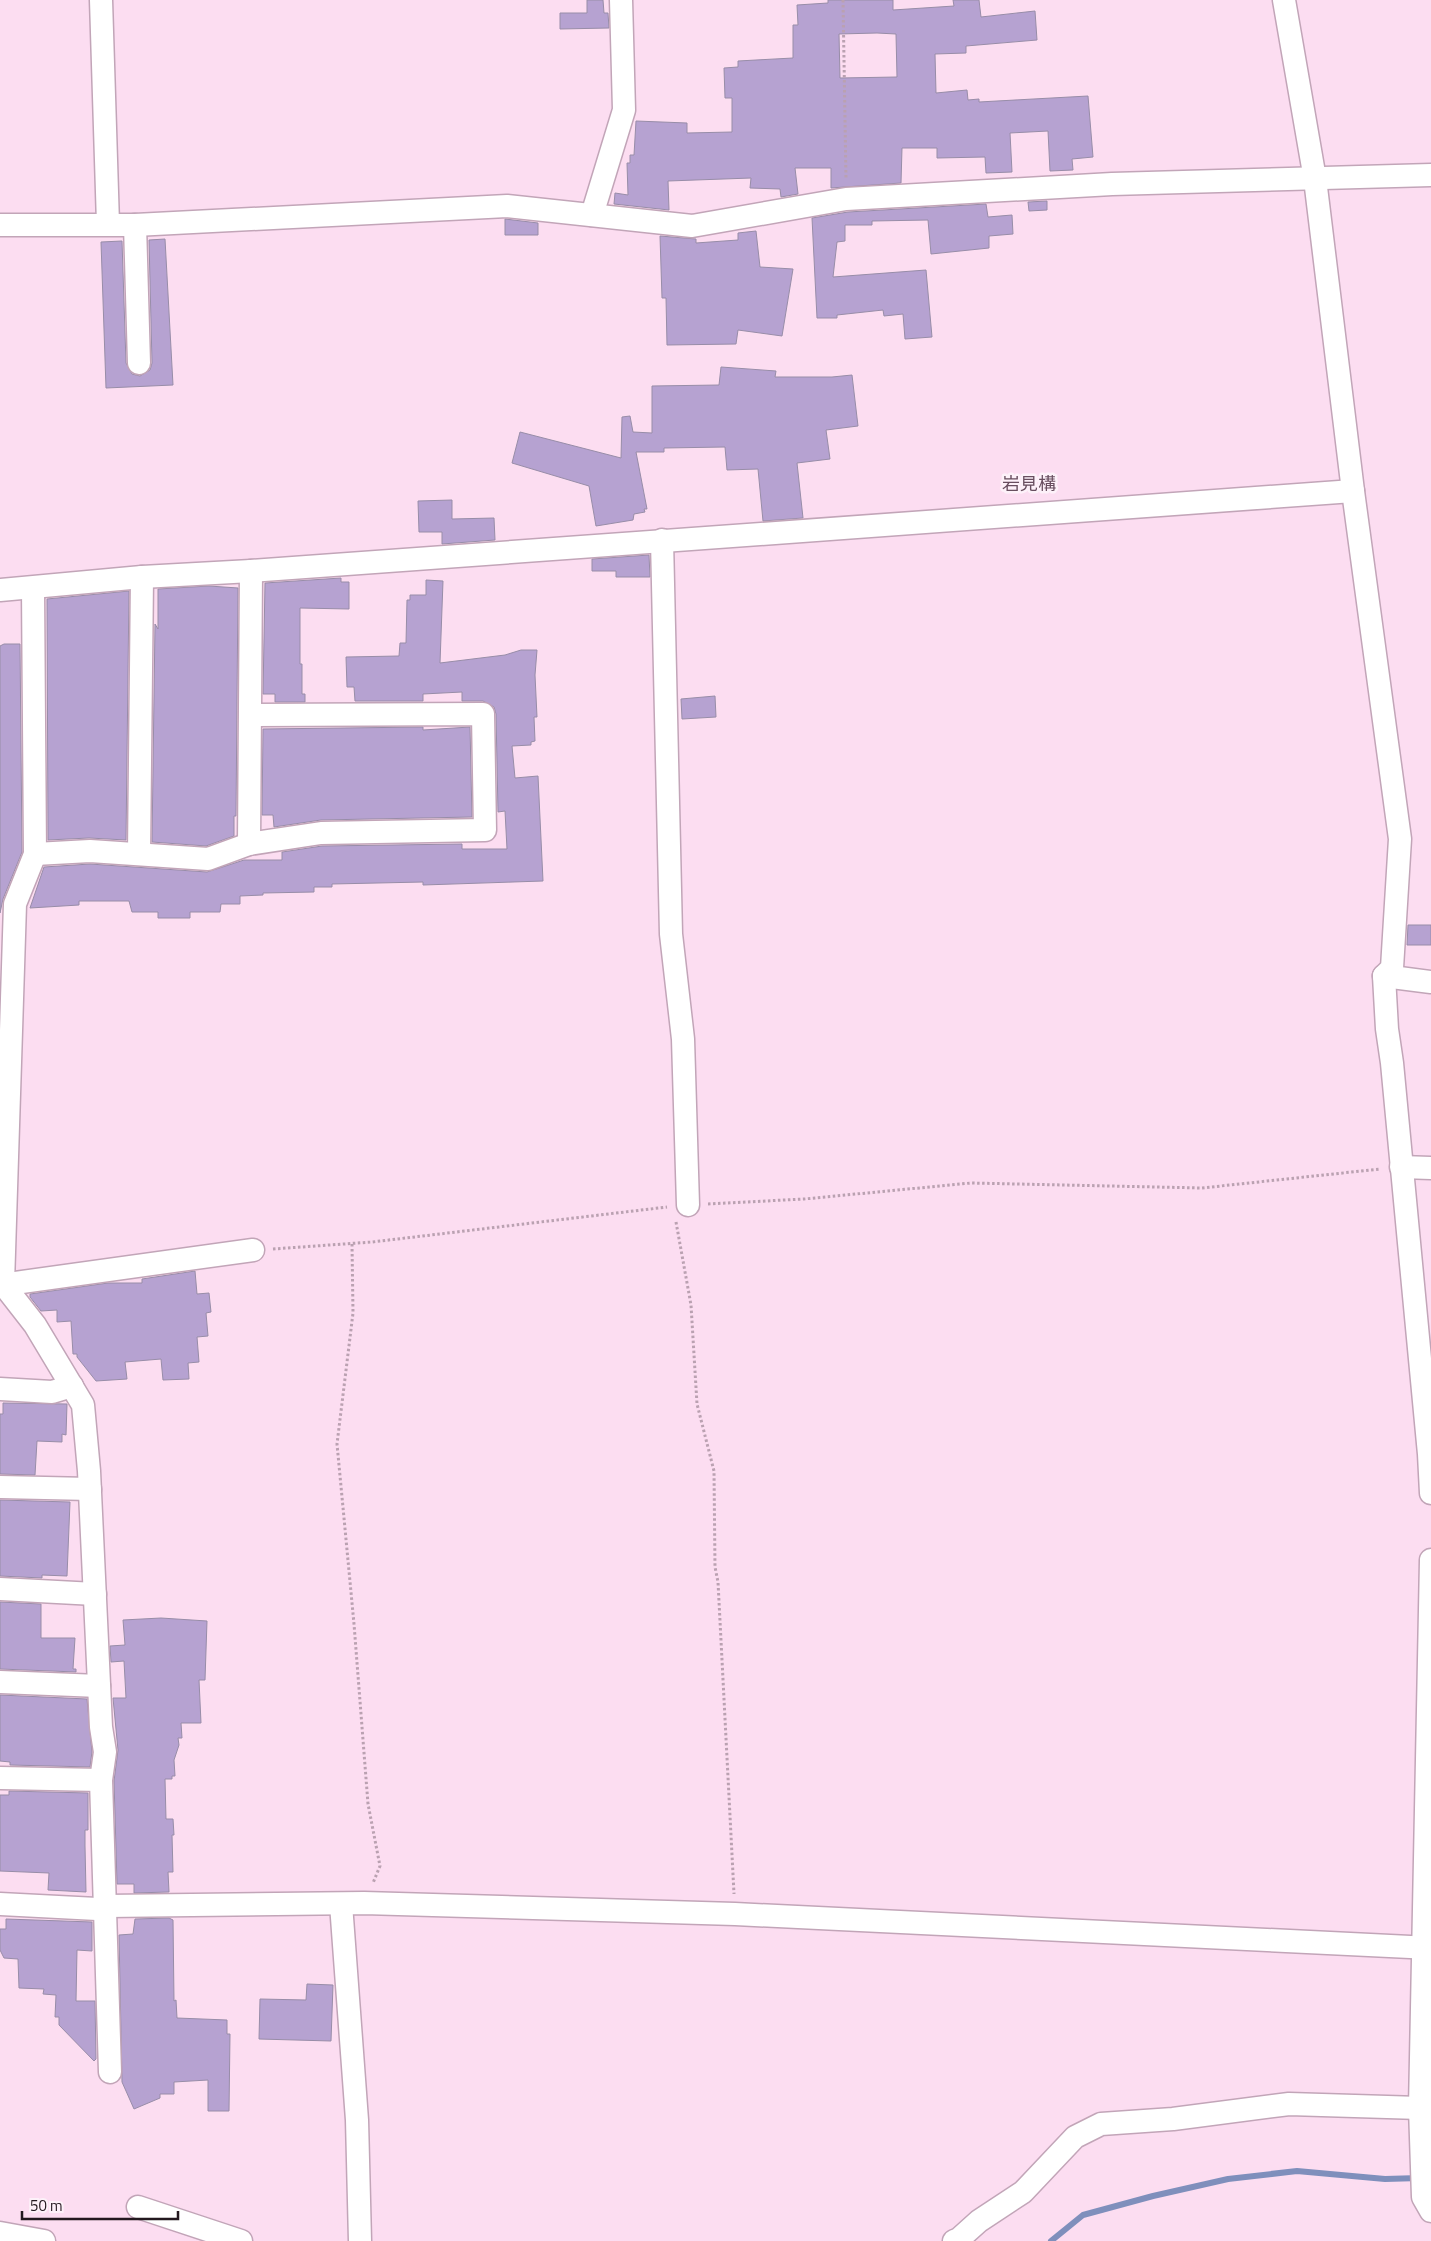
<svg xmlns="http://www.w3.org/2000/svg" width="1431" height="2241" viewBox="0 0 1431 2241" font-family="'Titillium Web','Noto Sans JP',sans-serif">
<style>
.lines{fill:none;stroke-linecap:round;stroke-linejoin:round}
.stream{stroke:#7f8fbc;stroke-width:6}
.building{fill:#b6a2d1;stroke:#988da8;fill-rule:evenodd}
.minor-casing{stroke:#c2a5b8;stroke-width:25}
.path{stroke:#baa1b1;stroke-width:3;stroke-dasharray:2.5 2.5;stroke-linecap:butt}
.minor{stroke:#fff;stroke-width:22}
.labels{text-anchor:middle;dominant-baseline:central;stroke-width:5;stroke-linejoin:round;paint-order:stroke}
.quarter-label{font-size:18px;fill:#684e5f;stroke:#fdf1f9}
</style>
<rect width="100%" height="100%" fill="#fcddf1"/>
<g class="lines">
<path class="stream" d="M 1051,2241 L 1083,2215 L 1153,2196 L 1228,2179 L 1297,2171 L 1385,2179 L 1420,2178"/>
</g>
<g class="building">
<path d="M 587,0 L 603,0 L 604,13 L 608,13 L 609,28 L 560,29 L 560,13 L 587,13 Z"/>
<path d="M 828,0 L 893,0 L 893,10 L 954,6 L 953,0 L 979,0 L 981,17 L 1035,11 L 1037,40 L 966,46 L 966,53 L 935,54 L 936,93 L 967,90 L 968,100 L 979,99 L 979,102 L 1088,96 L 1093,157 L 1072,159 L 1073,170 L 1050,171 L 1048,131 L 1010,133 L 1012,172 L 986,173 L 985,157 L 937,158 L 937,148 L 902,148 L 901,183 L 831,188 L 831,168 L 795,168 L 798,194 L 781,197 L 780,189 L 750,188 L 751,178 L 668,181 L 669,210 L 614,204 L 615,193 L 628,195 L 627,163 L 630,163 L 630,155 L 634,155 L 636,121 L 687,123 L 687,133 L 732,132 L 732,98 L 725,98 L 724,68 L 738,67 L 738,61 L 793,58 L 793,25 L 798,25 L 797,5 L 828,3 ZM 877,33 L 896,34 L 897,77 L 840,78 L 839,34 Z"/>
<path d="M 1047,201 L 1047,210 L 1029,211 L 1028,202 Z"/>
<path d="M 986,204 L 988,217 L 1012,215 L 1013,234 L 989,236 L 989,248 L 931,254 L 928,220 L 872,221 L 872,225 L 845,225 L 845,241 L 837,242 L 833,277 L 926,270 L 932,337 L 905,339 L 903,314 L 884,316 L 883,310 L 837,315 L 837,318 L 817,318 L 812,218 L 848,212 Z"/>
<path d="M 505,219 L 538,223 L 538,235 L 505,235 Z"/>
<path d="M 756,231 L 760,267 L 793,269 L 782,336 L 738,330 L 736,344 L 667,345 L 666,298 L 662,298 L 660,236 L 696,239 L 696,243 L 738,240 L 738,233 Z"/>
<path d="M 165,239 L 173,385 L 106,388 L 101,242 L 122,241 L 126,363 L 132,374 L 140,376 L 150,370 L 152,363 L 149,240 Z"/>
<path d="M 721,367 L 776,371 L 775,377 L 832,377 L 852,375 L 858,426 L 826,430 L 830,459 L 797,463 L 803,518 L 763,521 L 758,469 L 727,470 L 725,447 L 664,448 L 664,452 L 636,452 L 647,509 L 644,509 L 645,512 L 634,514 L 633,520 L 596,526 L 589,486 L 512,463 L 520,432 L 621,458 L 622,417 L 630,416 L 633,432 L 652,433 L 652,386 L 719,385 Z"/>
<path d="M 452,500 L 452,519 L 494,518 L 495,540 L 442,544 L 442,532 L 419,532 L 418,501 Z"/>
<path d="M 649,555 L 650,577 L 616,577 L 616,571 L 592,571 L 592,559 Z"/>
<path d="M 341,578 L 341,582 L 349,582 L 349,609 L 300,608 L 300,664 L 302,664 L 302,694 L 305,694 L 305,702 L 275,702 L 275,694 L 263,694 L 265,583 Z"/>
<path d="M 426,580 L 443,581 L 440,663 L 505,655 L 521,650 L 537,650 L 535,675 L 537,717 L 534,717 L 535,741 L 531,742 L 531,745 L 512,746 L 515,778 L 538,776 L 543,881 L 423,885 L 423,882 L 332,884 L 332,887 L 314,887 L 314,892 L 263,893 L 263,895 L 240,896 L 240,904 L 221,904 L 220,912 L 190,912 L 190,918 L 158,918 L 158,912 L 132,912 L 129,901 L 79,901 L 79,905 L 30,908 L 44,867 L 90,864 L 207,872 L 244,860 L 282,860 L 282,852 L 322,846 L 462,844 L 462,849 L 507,849 L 505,811 L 498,812 L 496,714 L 494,707 L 483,701 L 462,701 L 462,692 L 423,694 L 423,701 L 355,701 L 354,687 L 347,687 L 346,657 L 399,656 L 400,643 L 406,643 L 407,600 L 410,600 L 410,595 L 426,595 Z"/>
<path d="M 209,586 L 238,588 L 236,816 L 234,816 L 234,836 L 206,846 L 152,842 L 155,624 L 158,629 L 158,589 Z"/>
<path d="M 129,591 L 126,840 L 89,838 L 48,840 L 47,599 Z"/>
<path d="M 4,644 L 20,644 L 22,852 L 3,899 L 0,913 L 0,646 Z"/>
<path d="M 715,696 L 716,717 L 682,719 L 681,699 Z"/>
<path d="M 423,727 L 423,730 L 470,727 L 472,817 L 321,820 L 274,827 L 273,815 L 262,815 L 263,729 Z"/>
<path d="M 1408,925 L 1431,925 L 1431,945 L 1407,945 Z"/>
<path d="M 195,1271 L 197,1294 L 209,1293 L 211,1312 L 206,1313 L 208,1336 L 197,1337 L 199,1362 L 188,1363 L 189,1379 L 163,1380 L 161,1359 L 125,1362 L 127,1379 L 96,1381 L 77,1357 L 77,1354 L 73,1354 L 71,1321 L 57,1322 L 57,1310 L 41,1311 L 30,1297 L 30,1294 L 108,1283 L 142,1283 L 142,1279 Z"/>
<path d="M 3,1403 L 67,1404 L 66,1435 L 62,1434 L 62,1442 L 37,1441 L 35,1475 L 0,1474 L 0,1414 L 3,1414 Z"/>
<path d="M 0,1500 L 70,1502 L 67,1576 L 42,1575 L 42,1578 L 0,1576 Z"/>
<path d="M 0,1602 L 41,1604 L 41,1638 L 75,1638 L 73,1669 L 76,1669 L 76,1672 L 0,1669 Z"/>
<path d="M 161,1618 L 207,1621 L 205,1680 L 199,1680 L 201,1723 L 181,1723 L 182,1738 L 178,1738 L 179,1745 L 174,1760 L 175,1776 L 172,1776 L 172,1779 L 165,1779 L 166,1819 L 173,1819 L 174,1835 L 172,1835 L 173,1872 L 168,1872 L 169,1892 L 134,1893 L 134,1884 L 117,1884 L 114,1781 L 118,1750 L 113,1698 L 126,1698 L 124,1661 L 111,1662 L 110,1646 L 125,1645 L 123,1620 Z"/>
<path d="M 0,1695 L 87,1699 L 92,1752 L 90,1767 L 10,1765 L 10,1762 L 0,1761 Z"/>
<path d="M 9,1791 L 88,1793 L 88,1830 L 85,1830 L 85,1846 L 86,1892 L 48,1890 L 49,1873 L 0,1871 L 0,1795 L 9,1795 Z"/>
<path d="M 169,1918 L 173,1920 L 174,2001 L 176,2000 L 177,2018 L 227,2020 L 227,2034 L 230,2034 L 229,2111 L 208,2111 L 208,2080 L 174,2082 L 174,2094 L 160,2094 L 160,2098 L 134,2109 L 122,2082 L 119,1935 L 133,1934 L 135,1919 Z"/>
<path d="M 6,1919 L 92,1922 L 92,1951 L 77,1950 L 76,2001 L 95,2001 L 96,2059 L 94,2061 L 59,2025 L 59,2017 L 55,2017 L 56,1995 L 43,1994 L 44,1989 L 19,1988 L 18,1959 L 4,1958 L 0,1950 L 0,1929 L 6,1929 Z"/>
<path d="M 307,1984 L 333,1985 L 331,2041 L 259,2039 L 260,1999 L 306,2000 Z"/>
</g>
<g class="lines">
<g class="minor-casing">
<g id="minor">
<path d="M 101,0 L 108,224"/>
<path d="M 1284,0 L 1315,179 L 1353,491 L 1400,839 L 1392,968 L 1384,976 L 1387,1029 L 1392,1063 L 1429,1454 L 1431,1493"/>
<path d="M 592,215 L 624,110 L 621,0"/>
<path d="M 0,225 L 135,225 L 507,206 L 692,226 L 846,199 L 1112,184 L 1431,175"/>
<path d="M 135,225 L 139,363"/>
<path d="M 662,540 L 671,934 L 683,1039 L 688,1205"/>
<path d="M 33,588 L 35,854 L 15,904 L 3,1284 L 35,1325 L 83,1405 L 89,1471 L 101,1727 L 105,1752 L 101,1780 L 110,2072"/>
<path d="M 0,590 L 142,577 L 251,571 L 1353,491"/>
<path d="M 249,844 L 251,571"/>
<path d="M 35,854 L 90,851 L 208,859 L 249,844 L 321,833 L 485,830 L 483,714 L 251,715"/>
<path d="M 139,854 L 142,577"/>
<path d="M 1384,976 L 1431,982"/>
<path d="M 1401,1167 L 1431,1168"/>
<path d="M 0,1285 L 253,1250"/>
<path d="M 0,1389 L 52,1392 L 72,1386"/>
<path d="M 0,1487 L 90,1489"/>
<path d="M 1431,1560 L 1420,2108 L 1423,2197 L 1431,2211"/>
<path d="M 0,1589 L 95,1594"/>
<path d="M 0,1682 L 99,1686"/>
<path d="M 0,1778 L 101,1780"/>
<path d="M 0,1904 L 97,1909 L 106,1906 L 364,1903 L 735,1914 L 1431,1948"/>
<path d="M 341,1904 L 357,2120 L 360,2241"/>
<path d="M 138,2207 L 241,2241"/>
<path d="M 0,2233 L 44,2241"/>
<path d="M 954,2241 L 959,2239 L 979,2221 L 1023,2192 L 1075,2137 L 1101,2124 L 1173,2119 L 1289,2104 L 1420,2108"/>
</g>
</g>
<g class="path">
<path d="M 843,0 L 846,179"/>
<path d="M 708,1204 L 804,1199 L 971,1183 L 1202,1188 L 1380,1169"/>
<path d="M 676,1222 L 691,1305 L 697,1404 L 714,1471 L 715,1567 L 718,1582 L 734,1894"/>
<path d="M 352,1244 L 353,1313 L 337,1444 L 354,1624 L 368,1804 L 380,1866 L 373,1883"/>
<path d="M 273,1249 L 372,1242 L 667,1207"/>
</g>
<use href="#minor" class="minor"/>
</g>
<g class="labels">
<g class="quarter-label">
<text x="1029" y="483">岩見構</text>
</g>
</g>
<path d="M22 2211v8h156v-8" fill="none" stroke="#23181f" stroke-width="2.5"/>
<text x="30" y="2211" font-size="15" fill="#23181f" stroke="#fdf1f9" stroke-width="4" paint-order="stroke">50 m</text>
</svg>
